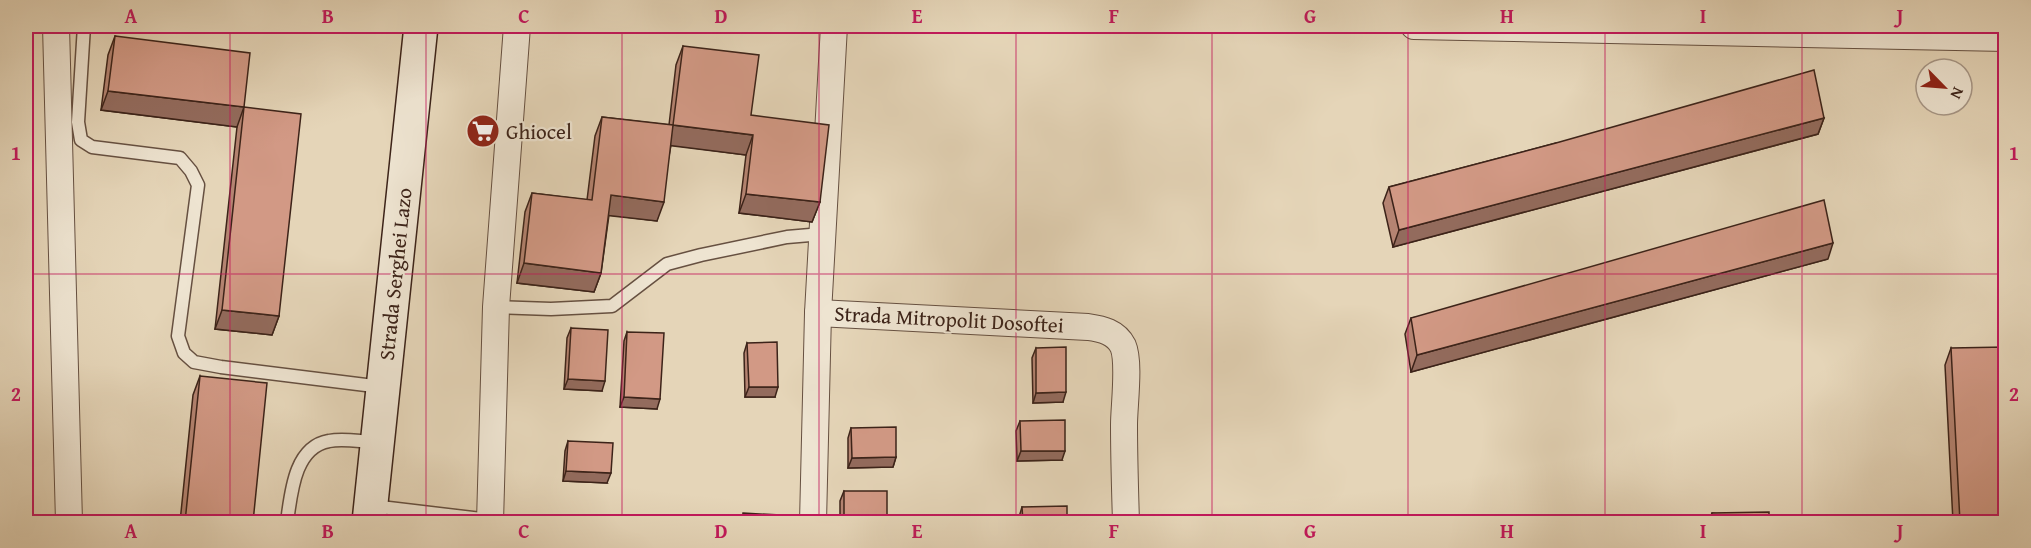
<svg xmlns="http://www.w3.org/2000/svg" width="2031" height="548" viewBox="0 0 2031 548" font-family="'Gentium Book Plus',serif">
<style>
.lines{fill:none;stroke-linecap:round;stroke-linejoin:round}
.lane-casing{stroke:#665041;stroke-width:15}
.street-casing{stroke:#665041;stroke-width:28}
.secondary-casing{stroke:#3c2319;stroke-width:36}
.lane{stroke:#eee4d1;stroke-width:12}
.street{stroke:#eee4d1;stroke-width:26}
.secondary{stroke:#eee4d1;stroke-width:33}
.wall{fill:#b58472;stroke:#3c2319;stroke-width:1.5}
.shaded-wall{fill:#936b5d;stroke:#3c2319;stroke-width:1.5}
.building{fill:#d29985;stroke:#3c2319;stroke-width:1.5}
.grid{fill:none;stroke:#c2185b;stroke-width:1.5;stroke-opacity:0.55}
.labels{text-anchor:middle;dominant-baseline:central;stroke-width:4.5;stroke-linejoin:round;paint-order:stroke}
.poi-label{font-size:21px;fill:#3c2319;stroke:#eee4d1;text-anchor:start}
.street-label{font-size:21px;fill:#3c2319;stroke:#eee4d1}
.neatline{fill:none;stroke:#c2185b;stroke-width:2}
.grid-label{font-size:20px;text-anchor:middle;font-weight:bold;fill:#c2185b}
</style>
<rect width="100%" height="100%" fill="#e5d5b8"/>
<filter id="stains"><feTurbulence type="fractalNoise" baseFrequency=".00333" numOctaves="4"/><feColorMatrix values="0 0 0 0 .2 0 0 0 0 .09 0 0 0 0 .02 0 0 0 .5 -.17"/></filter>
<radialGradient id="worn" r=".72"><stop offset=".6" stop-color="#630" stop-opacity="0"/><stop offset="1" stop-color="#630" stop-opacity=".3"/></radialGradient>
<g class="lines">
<g class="lane-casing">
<g id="lane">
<path d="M 84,26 L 78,122 L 81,140 L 92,147 L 180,158 L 191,171 L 198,185 L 178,336 L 184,353 L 194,362 L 221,367 L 382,387"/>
<path d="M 496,307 L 551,309 L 612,306 L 667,264 L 701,255 L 787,237 L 822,234"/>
<path d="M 372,506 L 490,520"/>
<path d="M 287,522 C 291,494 294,447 329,441 C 344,438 362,442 376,442"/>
</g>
</g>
<g class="street-casing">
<g id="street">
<path d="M 56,26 L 69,522"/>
<path d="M 1414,26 L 2006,38"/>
<path d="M 818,313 L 1088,327 C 1102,329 1116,332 1123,346 C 1130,362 1124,406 1124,425 C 1124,458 1125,490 1126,522"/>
<path d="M 490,522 L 496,307 L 517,26"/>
<path d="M 813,522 L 818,313 L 834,26"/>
</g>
</g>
<g class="secondary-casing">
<path id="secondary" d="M 369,522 L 421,26"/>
</g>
<use href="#lane" class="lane"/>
<use href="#street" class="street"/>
<use href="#secondary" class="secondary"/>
</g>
<g class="wall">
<path d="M 115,36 L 244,107 L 279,316 L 272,335 L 215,329 L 237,127 L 101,110 L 108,55 Z"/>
<path d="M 683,46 L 751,115 L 820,202 L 812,222 L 739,213 L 746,155 L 671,145 L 657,221 L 609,215 L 601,273 L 594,292 L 517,283 L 525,212 L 532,193 L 587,200 L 595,136 L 602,117 L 669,125 L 676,65 Z"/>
<path d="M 1824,118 L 1818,134 L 1393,247 L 1383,203 L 1389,187 L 1556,143 Z"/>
<path d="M 1828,259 L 1411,372 L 1405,334 L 1411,318 Z"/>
<path d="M 571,328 L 602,391 L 564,389 L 567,338 Z"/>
<path d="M 627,332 L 657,409 L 620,407 L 624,341 Z"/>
<path d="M 747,343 L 775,397 L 745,397 L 744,353 Z"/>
<path d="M 1036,348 L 1063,402 L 1033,403 L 1032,358 Z"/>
<path d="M 1951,348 L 2006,522 L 1953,522 L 1945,365 Z"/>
<path d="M 200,376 L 253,522 L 180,522 L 193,395 Z"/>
<path d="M 1020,421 L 1062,460 L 1017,461 L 1016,431 Z"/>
<path d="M 851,428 L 896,457 L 893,467 L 848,468 L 848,438 Z"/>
<path d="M 568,441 L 607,483 L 563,481 L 565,451 Z"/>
<path d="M 844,491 L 887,522 L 840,522 L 840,501 Z"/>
<path d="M 1022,507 L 1067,522 L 1019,522 L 1019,517 Z"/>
<path d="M 1712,513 L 1769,522 L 1708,522 Z"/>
</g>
<g class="shaded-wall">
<path d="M 108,91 L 244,107 L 237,127 L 101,110 Z"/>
<path d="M 1824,118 L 1818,134 L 1393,247 L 1399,230 Z"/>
<path d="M 673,125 L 753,135 L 746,155 L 666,145 Z"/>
<path d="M 746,194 L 820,202 L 812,222 L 739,213 Z"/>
<path d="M 611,195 L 664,202 L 657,221 L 604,215 Z"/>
<path d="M 1833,243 L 1828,259 L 1411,372 L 1417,355 Z"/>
<path d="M 524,263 L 601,273 L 594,292 L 517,283 Z"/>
<path d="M 222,310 L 279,316 L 272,335 L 215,329 Z"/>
<path d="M 568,379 L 605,381 L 602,391 L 564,389 Z"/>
<path d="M 749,387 L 778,387 L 775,397 L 745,397 Z"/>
<path d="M 1066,392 L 1063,402 L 1033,403 L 1036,393 Z"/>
<path d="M 624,397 L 660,399 L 657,409 L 620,407 Z"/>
<path d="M 1021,451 L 1065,451 L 1062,460 L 1017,461 Z"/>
<path d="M 896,457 L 893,467 L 848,468 L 852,458 Z"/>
<path d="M 566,471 L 611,473 L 607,483 L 563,481 Z"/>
</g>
<g class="building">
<path d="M 115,36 L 250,53 L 244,107 L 108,91 Z"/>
<path d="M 683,46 L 759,55 L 751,115 L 829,125 L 820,202 L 746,194 L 753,135 L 673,125 Z"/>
<path d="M 1814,70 L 1824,118 L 1399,230 L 1389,187 L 1556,143 Z"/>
<path d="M 244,107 L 301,114 L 279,316 L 222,310 Z"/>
<path d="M 602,117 L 673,125 L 664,202 L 611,195 L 601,273 L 524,263 L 532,193 L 592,200 Z"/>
<path d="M 1824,200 L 1833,243 L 1417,355 L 1411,318 Z"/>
<path d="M 571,328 L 608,330 L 605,381 L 568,379 Z"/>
<path d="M 627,332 L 664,333 L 660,399 L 624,397 Z"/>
<path d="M 777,342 L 778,387 L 749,387 L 747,343 Z"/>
<path d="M 1066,347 L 1066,392 L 1036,393 L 1036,348 Z"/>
<path d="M 2006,347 L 2006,522 L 1960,522 L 1951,348 Z"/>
<path d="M 200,376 L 267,383 L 253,522 L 185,522 Z"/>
<path d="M 1065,420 L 1065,451 L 1021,451 L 1020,421 Z"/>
<path d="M 896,427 L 896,457 L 852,458 L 851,428 Z"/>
<path d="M 568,441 L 613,443 L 611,473 L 566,471 Z"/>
<rect x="844" y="491" width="43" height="31"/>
<path d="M 1067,506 L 1067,522 L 1023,522 L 1022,507 Z"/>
<path d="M 1769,512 L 1769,522 L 1712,522 L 1712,513 Z"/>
<path d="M 743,513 L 780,515 L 779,522 L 742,522 Z"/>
<path d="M 563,520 L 608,522 L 563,522 Z"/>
</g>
<path class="grid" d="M 230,26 L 230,522M 426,26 L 426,522M 622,26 L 622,522M 819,26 L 819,522M 1016,26 L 1016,522M 1212,26 L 1212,522M 1408,26 L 1408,522M 1605,26 L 1605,522M 1802,26 L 1802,522M 26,274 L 2006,274"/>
<defs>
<g id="supermarket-disc" transform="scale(1.725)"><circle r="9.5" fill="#8f2418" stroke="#eee4d1"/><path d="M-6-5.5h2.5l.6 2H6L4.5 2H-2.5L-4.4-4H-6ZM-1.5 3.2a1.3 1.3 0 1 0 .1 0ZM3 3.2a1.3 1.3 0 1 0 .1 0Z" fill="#fff"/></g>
</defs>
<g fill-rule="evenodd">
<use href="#supermarket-disc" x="483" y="131"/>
</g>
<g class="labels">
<g class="poi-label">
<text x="506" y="131">Ghiocel</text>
</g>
<g class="street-label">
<text transform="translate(395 274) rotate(-84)">Strada Serghei Lazo</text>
<text transform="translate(949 319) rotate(3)">Strada Mitropolit Dosoftei</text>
</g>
</g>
<rect width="2031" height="548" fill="none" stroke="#e5d5b8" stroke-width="66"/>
<g transform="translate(1944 87) rotate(115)"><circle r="28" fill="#eee4d1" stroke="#a79787" stroke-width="1.5"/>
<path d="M0-4.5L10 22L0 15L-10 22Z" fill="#8f2418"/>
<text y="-9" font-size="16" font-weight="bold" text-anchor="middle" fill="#3c2319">N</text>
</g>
<rect x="33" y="33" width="1965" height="482" class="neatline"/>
<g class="grid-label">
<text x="131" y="23">A</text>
<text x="328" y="23">B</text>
<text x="524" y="23">C</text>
<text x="721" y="23">D</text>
<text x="917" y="23">E</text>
<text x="1114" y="23">F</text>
<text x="1310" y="23">G</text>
<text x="1507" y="23">H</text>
<text x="1703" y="23">I</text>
<text x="1900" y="23">J</text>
<text x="16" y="160">1</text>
<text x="2014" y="160">1</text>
<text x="16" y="401">2</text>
<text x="2014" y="401">2</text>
<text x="131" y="538">A</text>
<text x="328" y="538">B</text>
<text x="524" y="538">C</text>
<text x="721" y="538">D</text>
<text x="917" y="538">E</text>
<text x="1114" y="538">F</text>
<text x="1310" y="538">G</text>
<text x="1507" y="538">H</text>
<text x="1703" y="538">I</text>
<text x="1900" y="538">J</text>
</g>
<rect width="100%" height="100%" filter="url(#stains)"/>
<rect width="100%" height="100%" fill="url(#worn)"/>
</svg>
